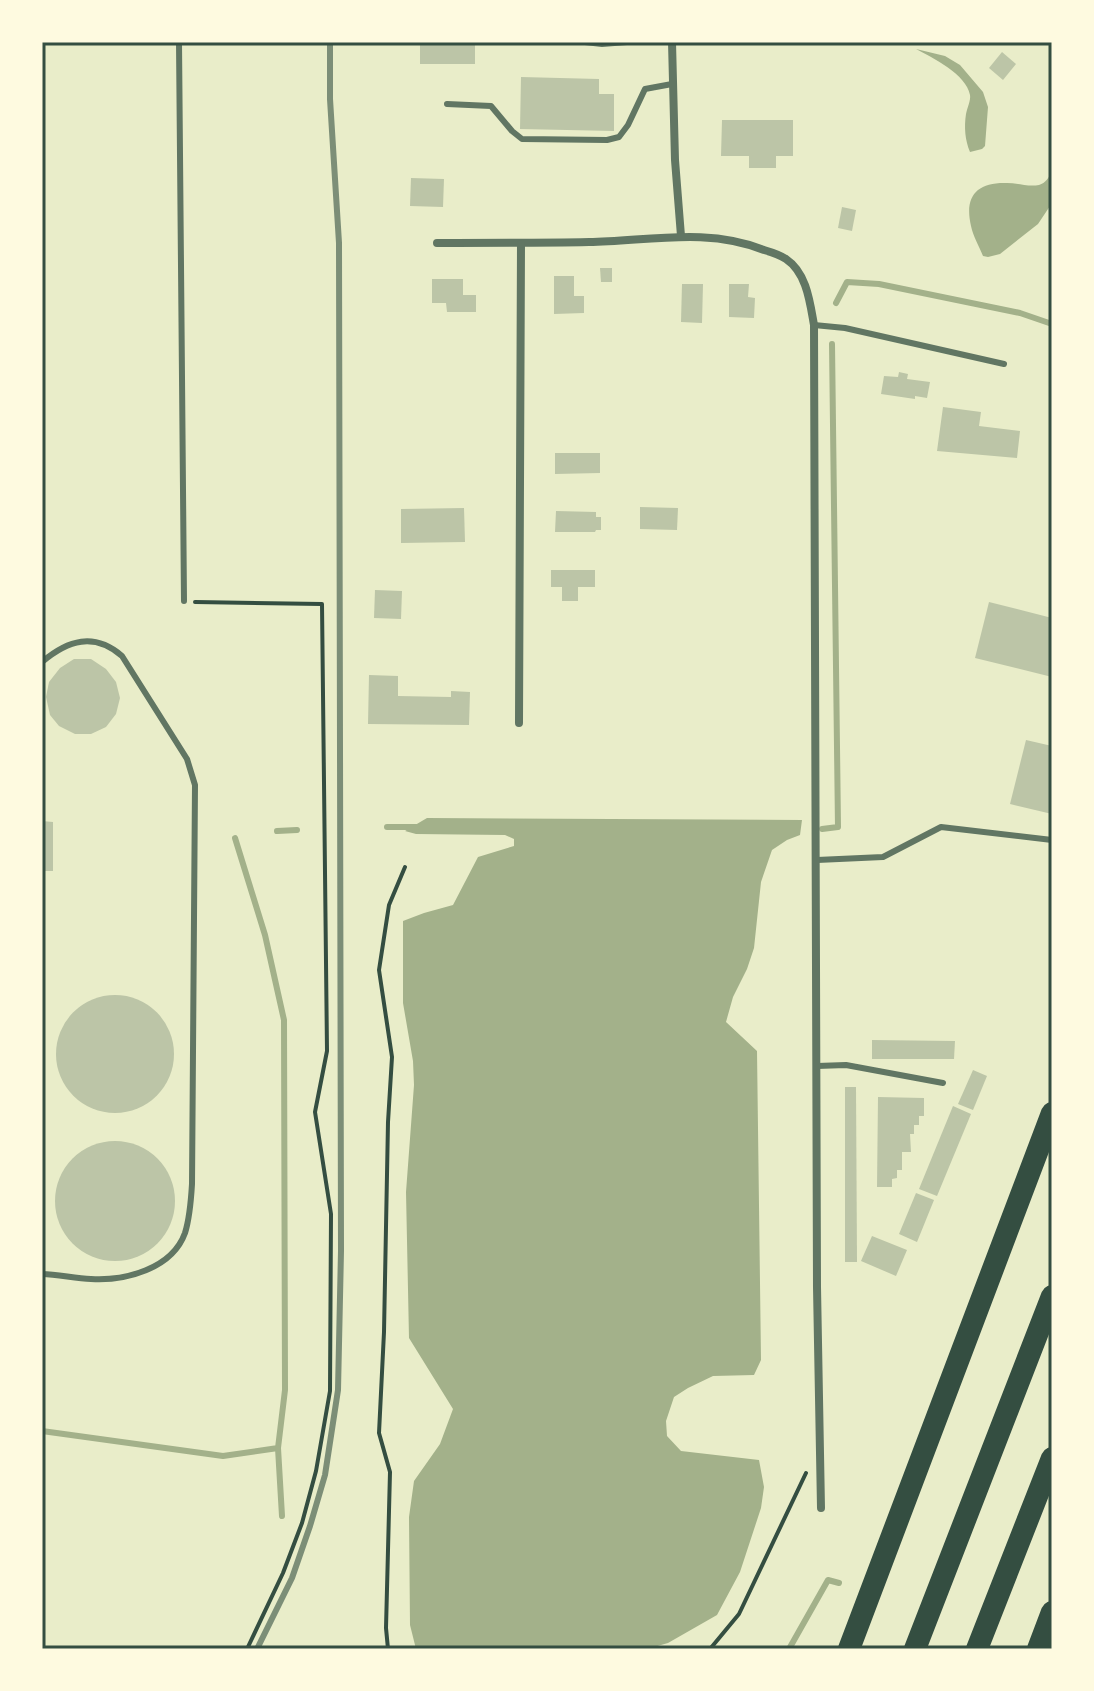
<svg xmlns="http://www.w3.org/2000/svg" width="1094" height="1691" viewBox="0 0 1094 1691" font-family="'Archivo Narrow',sans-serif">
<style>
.water{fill:#a3b18a}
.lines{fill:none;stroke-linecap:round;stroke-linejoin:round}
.stream{stroke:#a3b18a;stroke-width:6}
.building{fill:#bcc5a7}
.path{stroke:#344e41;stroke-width:4}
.service{stroke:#617663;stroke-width:6}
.minor{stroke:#617663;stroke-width:8}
.motorway{stroke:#344e41;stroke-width:22}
.rail{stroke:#7c8e77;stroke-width:6}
.neatline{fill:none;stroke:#344e41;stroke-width:3}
</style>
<rect width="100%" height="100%" fill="#e9edc9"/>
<g class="water">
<path d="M 916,49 L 945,56 L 960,65 L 983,92 L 988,107 L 985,146 L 982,149 L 970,152 C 965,140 964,127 966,114 C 967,108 971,100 970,95 C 966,74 933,58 916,49 Z"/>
<path d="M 1052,172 L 1052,203 L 1038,224 L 1000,254 L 988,257 L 983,256 C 979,246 973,236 971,226 C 964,196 977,182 1007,183 C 1018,183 1028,187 1039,185 C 1046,183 1048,178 1052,172 Z"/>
<path d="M 427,818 L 802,820 L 800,835 L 787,840 L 772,850 L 761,882 L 754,948 L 747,969 L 733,997 L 726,1022 L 757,1051 L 761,1360 L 754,1375 L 713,1376 L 688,1388 L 674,1397 L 666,1421 L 667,1436 L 681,1451 L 759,1460 L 764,1487 L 761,1508 L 740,1572 L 717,1615 L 668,1643 L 647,1649 L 416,1649 L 410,1625 L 409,1517 L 414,1481 L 440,1444 L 453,1409 L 409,1338 L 406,1192 L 414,1085 L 413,1061 L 403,1003 L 403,921 L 424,913 L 453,905 L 478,857 L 514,846 L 514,839 L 505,835 L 416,834 L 405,831 Z"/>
</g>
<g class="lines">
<g class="stream">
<path d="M 836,303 L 847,282 L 879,284 L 1020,313 L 1052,324"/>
<path d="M 387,827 L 417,827"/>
<path d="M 822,829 L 838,827 L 832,344"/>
<path d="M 277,831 L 297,830"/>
<path d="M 42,1431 L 223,1456 L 278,1448 L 285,1390 L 284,1020 L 265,935 L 235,838"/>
<path d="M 278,1448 L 282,1516"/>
<path d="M 789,1649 L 828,1580 L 839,1583"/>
</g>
</g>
<g class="building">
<rect x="420" y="42" width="55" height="22"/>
<path d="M 1002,52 L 1016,64 L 1003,80 L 989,68 Z"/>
<path d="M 521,77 L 599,79 L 599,94 L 614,94 L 614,131 L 520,129 Z"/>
<path d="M 722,120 L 793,120 L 793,156 L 776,156 L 776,168 L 749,168 L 749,156 L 721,156 Z"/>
<path d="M 411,178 L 444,179 L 443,207 L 410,206 Z"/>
<path d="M 842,207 L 856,210 L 852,231 L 838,228 Z"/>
<path d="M 600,268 L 612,268 L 612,282 L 601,282 Z"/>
<path d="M 554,276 L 574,276 L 574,296 L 584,296 L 584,313 L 554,314 Z"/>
<path d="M 432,279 L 463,279 L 463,295 L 476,295 L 476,312 L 447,312 L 446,303 L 432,303 Z"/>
<path d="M 682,284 L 703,284 L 702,323 L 681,322 Z"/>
<path d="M 729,284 L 749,284 L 748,297 L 755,298 L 754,318 L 729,317 Z"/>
<path d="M 899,372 L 908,374 L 907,379 L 930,382 L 927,398 L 915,396 L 915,399 L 881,394 L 884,376 L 898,377 Z"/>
<path d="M 943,407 L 981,412 L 979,426 L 1020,431 L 1017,458 L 937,451 Z"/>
<path d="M 555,453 L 600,453 L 600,473 L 555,474 Z"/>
<path d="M 640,507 L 678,508 L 677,530 L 640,529 Z"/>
<path d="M 464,508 L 465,542 L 401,543 L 401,509 Z"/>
<path d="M 556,511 L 596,512 L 596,517 L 601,517 L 601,530 L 596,530 L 595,532 L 555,532 Z"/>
<path d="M 551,570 L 595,570 L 595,587 L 578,587 L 578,601 L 562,601 L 562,587 L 551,587 Z"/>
<path d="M 375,590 L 402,591 L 401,619 L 374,618 Z"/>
<path d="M 989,602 L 1052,618 L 1052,677 L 975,658 Z"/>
<path d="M 74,659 L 91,659 L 106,669 L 116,682 L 120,698 L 116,714 L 106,727 L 91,734 L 75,734 L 59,726 L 50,715 L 46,697 L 49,682 L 60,668 Z"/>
<path d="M 369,675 L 398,676 L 398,696 L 451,697 L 451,691 L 470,692 L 469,725 L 368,724 Z"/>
<path d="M 1026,740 L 1052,746 L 1052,814 L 1010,804 Z"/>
<path d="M 42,821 L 53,822 L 53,871 L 42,871 Z"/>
<circle cx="115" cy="1054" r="59"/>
<path d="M 872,1040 L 955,1041 L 954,1059 L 872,1059 Z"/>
<path d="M 973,1070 L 987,1076 L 973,1110 L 958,1104 Z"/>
<path d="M 845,1087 L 856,1087 L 857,1262 L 845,1262 Z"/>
<path d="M 878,1097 L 924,1098 L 924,1116 L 919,1116 L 919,1125 L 914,1125 L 914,1134 L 910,1134 L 911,1152 L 902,1152 L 902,1170 L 897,1170 L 897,1178 L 892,1179 L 892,1187 L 877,1187 Z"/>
<path d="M 953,1106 L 971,1114 L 937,1196 L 919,1189 Z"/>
<circle cx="115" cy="1201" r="60"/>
<path d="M 916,1193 L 934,1200 L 917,1242 L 899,1234 Z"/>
<path d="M 872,1236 L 907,1250 L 896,1276 L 861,1261 Z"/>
</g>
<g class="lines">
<g class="path">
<path d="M 195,602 L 322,604 L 327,1051 L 315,1112 L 331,1214 L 330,1391 L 316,1471 L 302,1523 L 283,1573 L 247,1649"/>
<path d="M 388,1649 L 386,1628 L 390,1472 L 379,1433 L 384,1332 L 388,1122 L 392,1057 L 379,970 L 389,905 L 405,867"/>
<path d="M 710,1649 L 739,1614 L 806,1473"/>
</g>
<g class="service">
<path d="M 179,42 L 184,601"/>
<path d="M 585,42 L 602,44 L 627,42"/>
<path d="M 447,104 L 491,106 L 512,131 L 522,139 L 607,140 L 619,137 L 628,125 L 645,89 L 672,84"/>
<path d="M 814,325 L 845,328 L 1004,364"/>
<path d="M 42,662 C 68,640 94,632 122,656 L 187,759 L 195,785 L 192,1184 C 191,1201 190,1217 185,1233 C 172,1269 125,1281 91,1279 C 75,1279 59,1274 42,1274"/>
<path d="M 817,860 L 883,857 L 941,827 L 1052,840"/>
<path d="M 817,1066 L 846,1065 L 943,1083"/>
</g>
<g class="minor">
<path d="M 672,42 L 675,160 L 681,236"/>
<path d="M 437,243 C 488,243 538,243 589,242 C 648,241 708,227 764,250 C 771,252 780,255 786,259 C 807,273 810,303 814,325 L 817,1287 L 821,1508"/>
<path d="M 519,723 L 521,244"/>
</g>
<g class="motorway">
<path d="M 849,1649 L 1052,1113"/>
<path d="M 915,1649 L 1052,1296"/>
<path d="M 977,1649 L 1052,1458"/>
<path d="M 1038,1649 L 1052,1612"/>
</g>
<path class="rail" d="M 257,1649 L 292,1578 L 310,1526 L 325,1475 L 338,1390 L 341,1251 L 339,243 L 330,99 L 330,42"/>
</g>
<rect width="1094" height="1691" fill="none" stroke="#fefae0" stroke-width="88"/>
<rect x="44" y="44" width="1006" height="1603" class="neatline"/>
</svg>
